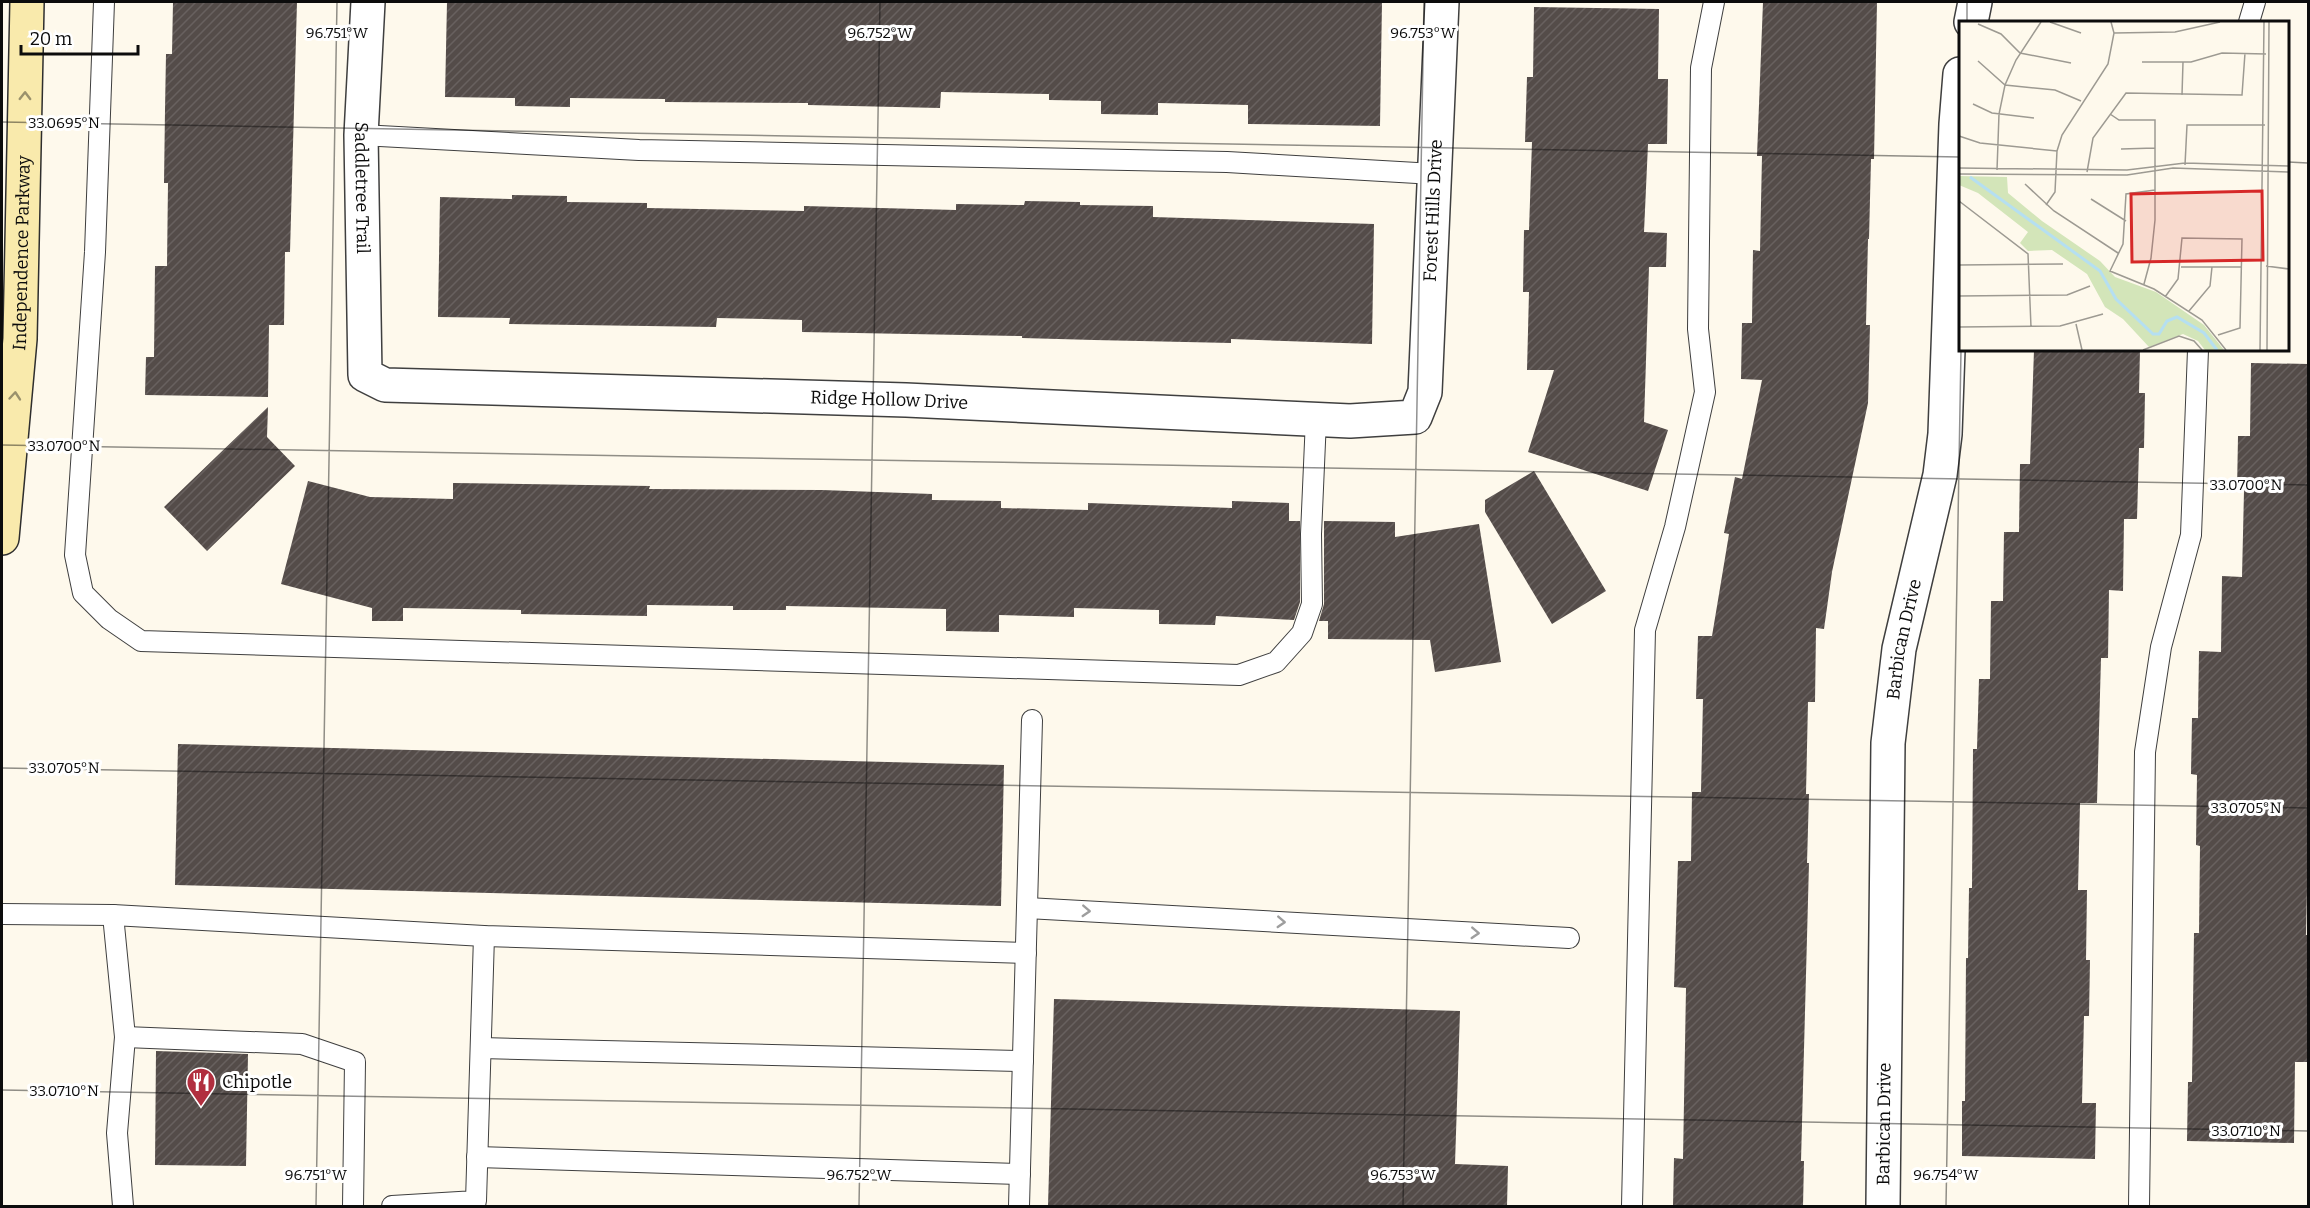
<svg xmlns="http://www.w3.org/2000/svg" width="2310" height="1208" viewBox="0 0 2310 1208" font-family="Bitter,serif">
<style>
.building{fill:url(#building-hatch)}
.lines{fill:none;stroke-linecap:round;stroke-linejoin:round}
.lane-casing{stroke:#3f3f3f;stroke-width:22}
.street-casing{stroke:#3f3f3f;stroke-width:36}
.secondary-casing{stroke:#2e2e2e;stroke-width:36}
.lane{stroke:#fff;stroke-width:20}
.street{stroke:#fff;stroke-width:33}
.secondary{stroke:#f9eaac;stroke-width:33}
.oneway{stroke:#9a916c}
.oneway2{stroke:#9e9e9e}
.ticks{fill:none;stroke:#0c0c0c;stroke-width:1.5;stroke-opacity:0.45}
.labels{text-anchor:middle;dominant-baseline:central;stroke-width:6;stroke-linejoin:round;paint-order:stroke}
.street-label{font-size:18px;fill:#0c0c0c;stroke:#fff}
.poi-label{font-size:18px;fill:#0c0c0c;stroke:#fff;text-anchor:start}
.inset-river{fill:none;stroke:#b5dff1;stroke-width:3}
.inset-road{fill:none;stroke:#9d9a92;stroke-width:1.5}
.view{fill:#d62828;fill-opacity:0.15;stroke:#d62828;stroke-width:3}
.inset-edge{fill:none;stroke:#0c0c0c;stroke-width:3}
.ticks-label{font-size:15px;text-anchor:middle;fill:#0c0c0c;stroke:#fff;stroke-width:6;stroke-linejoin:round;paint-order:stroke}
</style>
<defs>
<pattern id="building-hatch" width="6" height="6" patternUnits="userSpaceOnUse" patternTransform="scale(1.5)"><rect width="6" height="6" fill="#544c49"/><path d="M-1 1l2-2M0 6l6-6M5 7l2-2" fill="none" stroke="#68615f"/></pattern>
</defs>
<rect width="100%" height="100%" fill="#fef9ec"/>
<g class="building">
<path d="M 173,2 L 297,2 L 290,252 L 285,252 L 284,325 L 269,325 L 268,397 L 145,395 L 146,357 L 154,357 L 155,266 L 167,266 L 168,183 L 164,183 L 165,110 L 166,54 L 172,54 Z"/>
<path d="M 447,2 L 1382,2 L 1380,126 L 1248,124 L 1248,105 L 1158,103 L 1158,115 L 1101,114 L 1101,101 L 1049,100 L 1049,94 L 941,92 L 940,108 L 808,105 L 808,103 L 665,102 L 665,99 L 570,98 L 570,107 L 515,106 L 515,98 L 445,97 Z"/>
<path d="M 1763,2 L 1877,2 L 1874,159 L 1871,159 L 1869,239 L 1868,239 L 1866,325 L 1870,325 L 1868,403 L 1832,572 L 1824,629 L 1816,628 L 1815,702 L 1808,702 L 1806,794 L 1809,794 L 1807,863 L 1809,863 L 1801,1161 L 1804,1161 L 1803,1206 L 1673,1206 L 1674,1158 L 1683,1159 L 1686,988 L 1674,987 L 1678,861 L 1691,861 L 1692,792 L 1701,792 L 1703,699 L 1696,699 L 1698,636 L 1712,636 L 1729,534 L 1724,533 L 1735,477 L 1742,479 L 1762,380 L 1741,379 L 1742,323 L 1752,323 L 1753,250 L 1760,251 L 1762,156 L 1757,156 Z"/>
<path d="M 1534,7 L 1659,9 L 1658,79 L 1668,79 L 1667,144 L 1648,144 L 1644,232 L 1667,233 L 1666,267 L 1649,267 L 1644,422 L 1668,430 L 1648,491 L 1528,452 L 1554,370 L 1527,370 L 1529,292 L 1523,292 L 1524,230 L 1529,230 L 1532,142 L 1525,142 L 1527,77 L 1533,77 Z"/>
<path d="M 512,195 L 567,196 L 567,202 L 647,203 L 647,208 L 804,211 L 804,206 L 956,210 L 956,204 L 1024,205 L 1025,201 L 1080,202 L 1080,205 L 1153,206 L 1153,217 L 1374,224 L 1372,344 L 1231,339 L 1231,343 L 1094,340 L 1022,338 L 1022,336 L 802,332 L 802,320 L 717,318 L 716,327 L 509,324 L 510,318 L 438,317 L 440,197 L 512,199 Z"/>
<path d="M 2034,350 L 2140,350 L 2139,393 L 2145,393 L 2144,448 L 2139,448 L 2137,519 L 2124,519 L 2123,591 L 2109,590 L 2108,658 L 2101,658 L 2097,803 L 2080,803 L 2078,890 L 2087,890 L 2086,960 L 2090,960 L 2089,1016 L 2084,1016 L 2082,1103 L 2096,1103 L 2095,1159 L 1962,1156 L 1962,1101 L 1965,1101 L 1966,958 L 1968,958 L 1969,888 L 1972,888 L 1973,749 L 1977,749 L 1979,679 L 1990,679 L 1991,601 L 2003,601 L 2004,532 L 2019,532 L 2020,464 L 2030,464 Z"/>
<path d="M 2251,363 L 2308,364 L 2308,847 L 2306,935 L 2308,935 L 2308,1062 L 2295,1062 L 2294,1143 L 2187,1141 L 2188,1082 L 2192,1082 L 2194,933 L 2199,933 L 2200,846 L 2196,845 L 2197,775 L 2191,774 L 2192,718 L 2198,718 L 2199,651 L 2221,652 L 2222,576 L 2242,577 L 2244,491 L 2237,491 L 2238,436 L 2250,436 Z"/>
<path d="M 268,407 L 267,437 L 295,466 L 207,551 L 164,507 Z"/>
<path d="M 1534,471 L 1606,591 L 1552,624 L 1485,512 L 1485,500 Z"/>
<path d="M 308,481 L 370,497 L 453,499 L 453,483 L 650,486 L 649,489 L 822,490 L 932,494 L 932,500 L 1001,501 L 1001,508 L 1088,510 L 1088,503 L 1232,508 L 1232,501 L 1289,503 L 1289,521 L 1300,521 L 1300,602 L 1294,620 L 1216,616 L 1215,625 L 1159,624 L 1159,610 L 1074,608 L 1074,617 L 999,615 L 999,632 L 946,631 L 946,609 L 786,606 L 786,610 L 733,610 L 733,606 L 647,605 L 647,616 L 521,614 L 521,610 L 403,608 L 403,621 L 372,621 L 372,608 L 281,584 Z"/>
<path d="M 1324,521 L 1395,522 L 1395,537 L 1479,524 L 1501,662 L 1435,672 L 1430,640 L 1328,639 L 1328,621 L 1319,621 L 1324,604 Z"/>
<path d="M 178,744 L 1004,765 L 1001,906 L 175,885 Z"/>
<path d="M 1054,999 L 1460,1011 L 1455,1164 L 1508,1166 L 1507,1206 L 1048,1206 Z"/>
<path d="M 156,1051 L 248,1054 L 246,1166 L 155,1165 Z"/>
</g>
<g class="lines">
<g class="lane-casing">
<g id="lane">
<path d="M 104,2 L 95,252 L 75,555 L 83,593 L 109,619 L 141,641 L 1239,675 L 1276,662 L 1302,633 L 1312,604 L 1311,534 L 1316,419"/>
<path d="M 2249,22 L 2255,2"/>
<path d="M 361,135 L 639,150 L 1227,162 L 1434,174"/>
<path d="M 1027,908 L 1569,938"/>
<path d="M 2,914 L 113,915 L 484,936 L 1026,953"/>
<path d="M 113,915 L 125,1037 L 117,1133 L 123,1206"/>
<path d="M 125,1037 L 302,1044 L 355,1062 L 353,1206"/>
<path d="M 481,1048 L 1023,1061"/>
<path d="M 477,1157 L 1020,1174"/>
<path d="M 392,1206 L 476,1201 L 484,936"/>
<path d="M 1019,1206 L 1032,720"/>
<path d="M 1632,1206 L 1645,630 L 1675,527 L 1705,392 L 1698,329 L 1701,68 L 1714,2"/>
<path d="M 2139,1206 L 2145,752 L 2161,647 L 2191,535 L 2198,350"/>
</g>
</g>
<g class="street-casing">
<g id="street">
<path id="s1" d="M 368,2 L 361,135 L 365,375 L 385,385 L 906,400 L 1350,421 L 1415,417 L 1425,392 L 1442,2"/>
<path d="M 1971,22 L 1975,2"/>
<path id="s2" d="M 1883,1206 L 1888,743 L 1899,649 L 1940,475 L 1945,434 L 1956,124 L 1960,74"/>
</g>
</g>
<g class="secondary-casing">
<g id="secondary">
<path id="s3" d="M 2,538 L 20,339 L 27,2"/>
</g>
</g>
<use href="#lane" class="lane"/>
<use href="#street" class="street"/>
<use href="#secondary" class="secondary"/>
</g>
<defs><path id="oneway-chevron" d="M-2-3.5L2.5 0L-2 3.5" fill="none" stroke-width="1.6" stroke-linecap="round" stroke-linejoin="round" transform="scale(1.5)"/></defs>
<g class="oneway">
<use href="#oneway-chevron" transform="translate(25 96) rotate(-89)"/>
<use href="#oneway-chevron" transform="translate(15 396) rotate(-85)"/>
</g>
<g class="oneway2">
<use href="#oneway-chevron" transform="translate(1086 911) rotate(3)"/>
<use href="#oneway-chevron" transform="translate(1281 922) rotate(3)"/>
<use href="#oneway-chevron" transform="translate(1475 933) rotate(3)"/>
</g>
<path class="ticks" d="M 1967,22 L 1967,2M 2,122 L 1960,157M 2288,162 L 2308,163M 2,445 L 2308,485M 2,768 L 2308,808M 2,1090 L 2308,1131M 316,1206 L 337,2M 859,1206 L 880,2M 1403,1206 L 1424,2M 1946,1206 L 1961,350"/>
<defs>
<g id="restaurant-pin" transform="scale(1.5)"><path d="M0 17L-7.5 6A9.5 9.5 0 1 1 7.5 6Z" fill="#b12f3f" stroke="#fff"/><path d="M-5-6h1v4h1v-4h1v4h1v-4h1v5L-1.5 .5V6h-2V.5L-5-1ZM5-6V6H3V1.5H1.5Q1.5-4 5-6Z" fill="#fff"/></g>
</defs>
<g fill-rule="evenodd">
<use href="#restaurant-pin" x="201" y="1082"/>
</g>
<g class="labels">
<g class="street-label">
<text stroke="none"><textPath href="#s1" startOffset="186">Saddletree Trail</textPath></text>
<text stroke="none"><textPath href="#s1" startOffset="1635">Forest Hills Drive</textPath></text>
<text stroke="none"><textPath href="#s3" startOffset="286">Independence Parkway</textPath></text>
<text stroke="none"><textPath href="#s1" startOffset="900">Ridge Hollow Drive</textPath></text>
<text stroke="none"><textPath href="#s2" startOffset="568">Barbican Drive</textPath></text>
<text stroke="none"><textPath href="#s2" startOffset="82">Barbican Drive</textPath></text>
</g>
<g class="poi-label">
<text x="222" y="1082">Chipotle</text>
</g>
</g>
<g transform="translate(1959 21)">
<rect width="330" height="330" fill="#fef9ec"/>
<path d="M 0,155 L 48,156 L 49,172 L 83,200 L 141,240 L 156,256 L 197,271 L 245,304 L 265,329 L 246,329 L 239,320 L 224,313 L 190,326 L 164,298 L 146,286 L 128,253 L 93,229 L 69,230 L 61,222 L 69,211 L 19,172 L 0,164 Z" fill="#d3e5b9"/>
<path class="inset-river" d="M 11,156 L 141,250 L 157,278 L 194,313 L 200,313 L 208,300 L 218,296 L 245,312 L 258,329"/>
<path class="inset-road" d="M 91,1 L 122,12M 19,3 L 42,13 L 61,32 L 112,42M 155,12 L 216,11 L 261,1M 19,40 L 46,64 L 96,69 L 122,80M 183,41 L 232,41 L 263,32 L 307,33M 223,74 L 224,41M 14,83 L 33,92 L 75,97M 151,93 L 160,99 L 196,99 L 196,199 L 192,237 L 185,263M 0,115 L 21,122 L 98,130M 162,128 L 196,127M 226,144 L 228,104 L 306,104M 0,147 L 168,149 L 226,142 L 330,145M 38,149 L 40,93 L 46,64 L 57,39 L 82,1M 128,151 L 134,117 L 167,72 L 283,74 L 286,32M 0,153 L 168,154 L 214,147 L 330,151M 66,163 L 95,190 L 159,232M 196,169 L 167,173 L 164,223 L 151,250 L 195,268 L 243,299 L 267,329M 132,178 L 167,200M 0,180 L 69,233 L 72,306M 87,184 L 96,171 L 98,130 L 103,114 L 149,43 L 155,12 L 152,1M 330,219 L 330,275M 0,244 L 104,243M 307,245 L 330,248M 222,246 L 283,246M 0,275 L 108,274 L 131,265M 206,276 L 219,258 L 223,217 L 283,218 L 281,307 L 259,314M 230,290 L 251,265 L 253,246M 117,303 L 123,329M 0,306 L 101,305 L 144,293M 184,329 L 220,315 L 235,320 L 243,329M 301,329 L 305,1M 308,329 L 310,1"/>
<path class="view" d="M 303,170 L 304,239 L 173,241 L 172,173 Z"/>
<rect width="330" height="330" class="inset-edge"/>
</g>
<g class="ticks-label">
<text x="337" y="38">96.751°W</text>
<text x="880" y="38">96.752°W</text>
<text x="1423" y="38">96.753°W</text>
<text x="64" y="128">33.0695°N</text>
<text x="64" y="451">33.0700°N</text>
<text x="2246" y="490">33.0700°N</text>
<text x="64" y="773">33.0705°N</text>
<text x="2246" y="813">33.0705°N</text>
<text x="64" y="1096">33.0710°N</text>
<text x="2246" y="1136">33.0710°N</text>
<text x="316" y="1180">96.751°W</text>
<text x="859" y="1180">96.752°W</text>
<text x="1403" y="1180">96.753°W</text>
<text x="1946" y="1180">96.754°W</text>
</g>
<rect width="2310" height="1208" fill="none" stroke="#0c0c0c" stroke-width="6"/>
<path d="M21 45v9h117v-9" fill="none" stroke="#0c0c0c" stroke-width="3"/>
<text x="30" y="45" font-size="18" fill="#0c0c0c" stroke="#ffffff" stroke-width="4.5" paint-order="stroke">20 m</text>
</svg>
